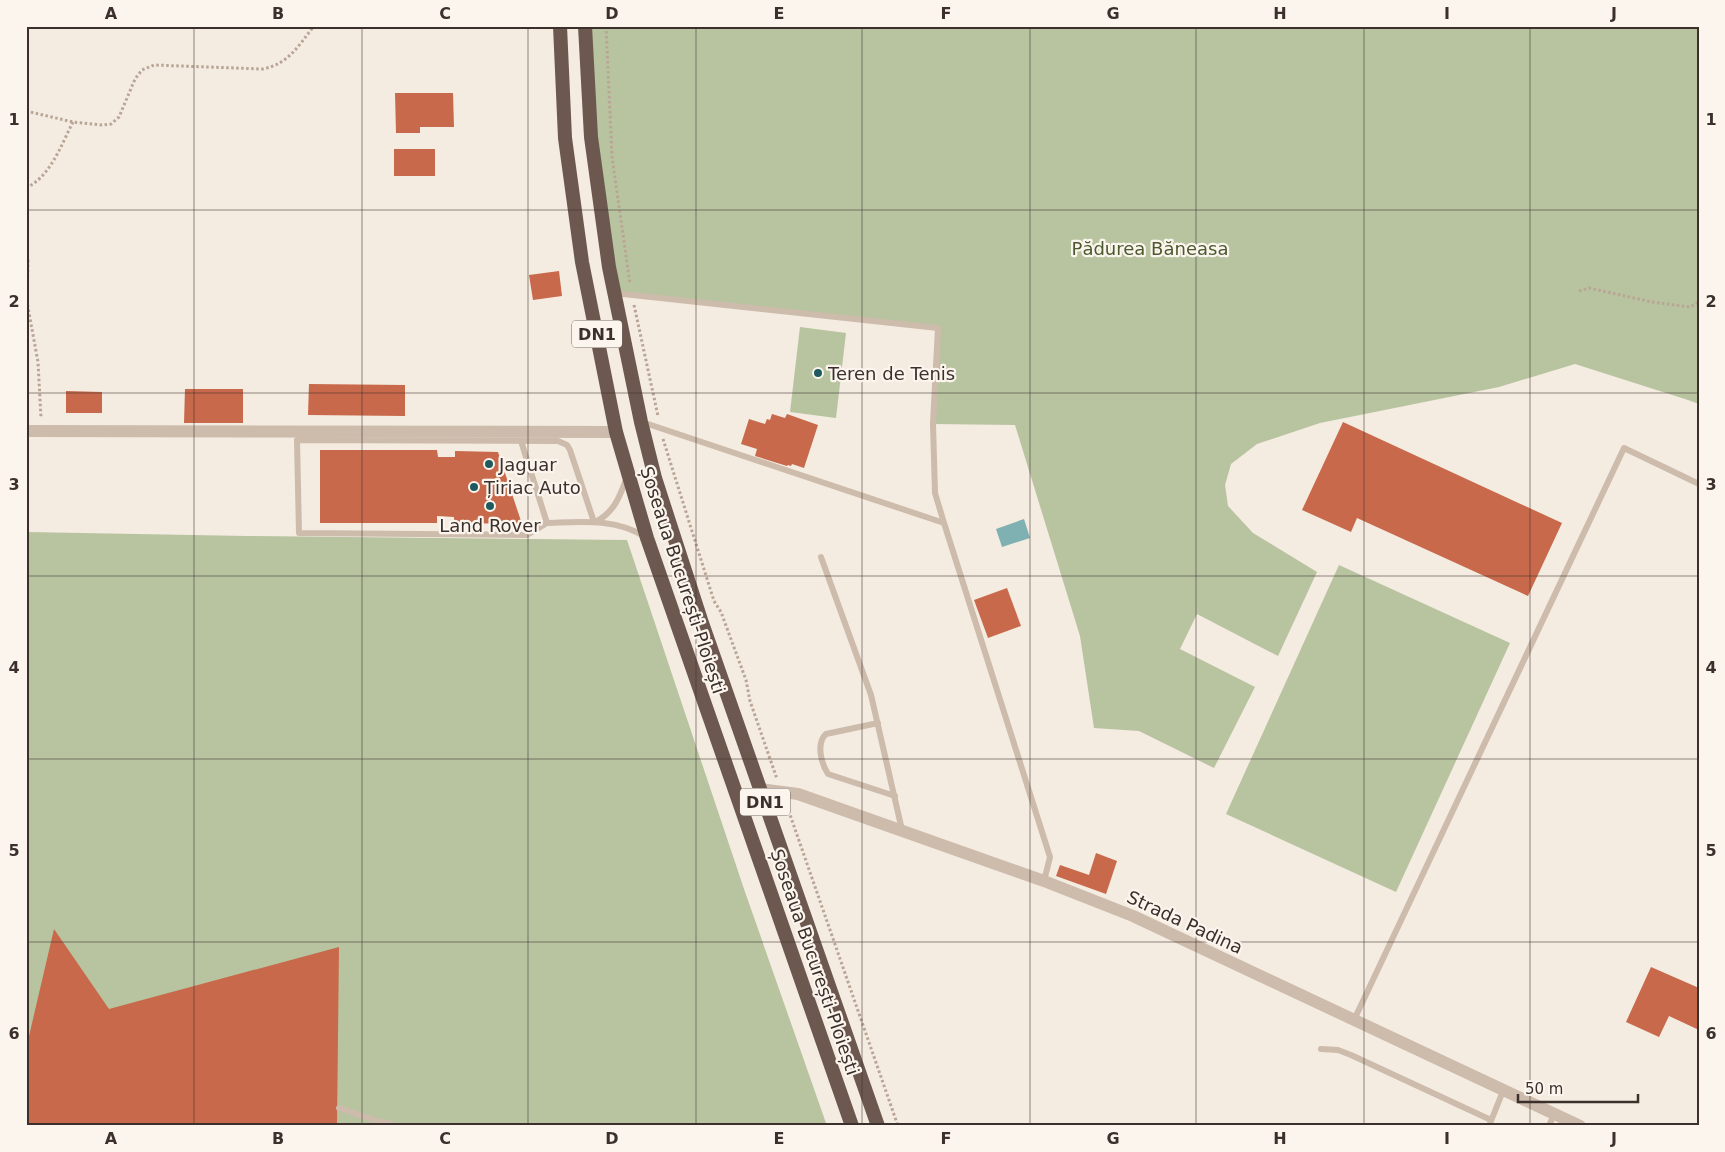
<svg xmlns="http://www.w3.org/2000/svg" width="1725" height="1152" viewBox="0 0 1725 1152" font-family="'DejaVu Sans',sans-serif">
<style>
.green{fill:#b8c4a0}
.water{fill:#7fb0b2}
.building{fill:#c8694b}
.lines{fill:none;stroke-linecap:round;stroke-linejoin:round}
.path{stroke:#b9a596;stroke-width:3;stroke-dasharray:2.5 2.5;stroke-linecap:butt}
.service{stroke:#cdbbac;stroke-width:6}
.minor{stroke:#cdbbac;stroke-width:12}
.trunk{stroke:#6c584f;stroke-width:14}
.grid{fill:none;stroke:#3b302b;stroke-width:1;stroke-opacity:0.55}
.poi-dot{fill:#1f5a5e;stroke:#fbf5ee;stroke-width:2}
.labels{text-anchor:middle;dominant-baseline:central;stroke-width:4.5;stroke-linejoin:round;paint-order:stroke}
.shield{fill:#fbf5ee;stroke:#756b66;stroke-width:1}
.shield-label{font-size:16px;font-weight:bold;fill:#3b302b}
.park-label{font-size:18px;fill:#4a5a2e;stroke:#fbf5ee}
.poi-label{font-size:18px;fill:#3b302b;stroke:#fbf5ee;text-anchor:start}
.street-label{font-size:18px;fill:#3b302b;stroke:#fbf5ee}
.neatline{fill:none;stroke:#3b302b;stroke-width:2}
.grid-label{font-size:16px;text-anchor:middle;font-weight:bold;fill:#3b302b}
</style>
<rect width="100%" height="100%" fill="#f4ebe1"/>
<g class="green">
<path d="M 585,26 L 1699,26 L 1699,404 L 1688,400 L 1575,364 L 1499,387 L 1320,423 L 1257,444 L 1231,464 L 1225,485 L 1228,506 L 1253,533 L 1317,572 L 1278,656 L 1197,614 L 1180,649 L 1255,687 L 1214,768 L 1139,731 L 1094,728 L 1080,636 L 1015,425 L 933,424 L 937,328 L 614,293 Z"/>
<path d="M 800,327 L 846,333 L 836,418 L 790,412 Z"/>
<path d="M 26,532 L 247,536 L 627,540 L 744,889 L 827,1126 L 26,1126 Z"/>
<path d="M 1339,565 L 1510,643 L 1396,892 L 1226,814 Z"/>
</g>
<path class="water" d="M 1024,519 L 1030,538 L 1002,547 L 996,529 Z"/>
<g class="building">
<path d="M 395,93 L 453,93 L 454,127 L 420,127 L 420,133 L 396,133 Z"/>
<rect x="394" y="149" width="41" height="27"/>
<path d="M 559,271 L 562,296 L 533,300 L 529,275 Z"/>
<path d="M 309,384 L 405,385 L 405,416 L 308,415 Z"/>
<path d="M 185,389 L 243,389 L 243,423 L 184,423 Z"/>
<path d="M 66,391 L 102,392 L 102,413 L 66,413 Z"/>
<path d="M 772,414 L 785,418 L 787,414 L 818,425 L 804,468 L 792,464 L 791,466 L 788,465 L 787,466 L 755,456 L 757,449 L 741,444 L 749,419 L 765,424 L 767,419 L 770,420 Z"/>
<path d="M 1343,422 L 1562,523 L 1528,596 L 1357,518 L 1351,532 L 1302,510 Z"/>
<path d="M 320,450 L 437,450 L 438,457 L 455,457 L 455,451 L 498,452 L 522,524 L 454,523 L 454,517 L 437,516 L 437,523 L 320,523 Z"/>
<path d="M 1007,588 L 1021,626 L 988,638 L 974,600 Z"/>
<path d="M 1096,853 L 1117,861 L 1106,894 L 1056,876 L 1060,865 L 1089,875 Z"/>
<path d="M 54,929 L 109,1009 L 339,947 L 337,1126 L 26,1126 L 26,1049 Z"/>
<path d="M 1651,967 L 1699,988 L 1699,1030 L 1669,1016 L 1659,1037 L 1626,1022 Z"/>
</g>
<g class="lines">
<g class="path">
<path d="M 606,26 L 612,157 L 630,284"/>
<path d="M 26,111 L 73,122 L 102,125 L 111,124 L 119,117 L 135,79 L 142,70 L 154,65 L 262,69 C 288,65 299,45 314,26"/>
<path d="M 26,188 C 51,176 61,145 73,122"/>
<path d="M 26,250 L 28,261 L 27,302 L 38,362 L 41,418"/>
<path d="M 1579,291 L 1589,288 L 1652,302 L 1690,307 L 1699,302"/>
<path d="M 634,305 L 658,416"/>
<path d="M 663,439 L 714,601 L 721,612 L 746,680 L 750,701 L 777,779"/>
<path d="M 787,806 L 898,1126"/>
</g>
<g class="service">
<path d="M 614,293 L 938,328 L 933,424 L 935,493 L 944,523"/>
<path d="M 642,422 L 944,523 L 1050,857 L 1044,881"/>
<path d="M 521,441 L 547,523 C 581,522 616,518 645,537"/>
<path d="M 595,522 C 614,513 620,496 627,477"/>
<path d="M 547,523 L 527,535 L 299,533 L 297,440 L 558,441 L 567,445 L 570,450 L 594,522"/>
<path d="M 821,557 L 871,695 L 902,830"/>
<path d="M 878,723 L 826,734 C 816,743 821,763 828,774 L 895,796"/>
<path d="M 1354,1020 L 1624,448 L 1699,484"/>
<path d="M 1321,1049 L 1338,1050 L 1351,1055 L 1491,1120"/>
<path d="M 339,1108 L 377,1121 L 398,1126"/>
<path d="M 1489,1126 L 1503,1091"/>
<path d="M 1549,1126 L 1554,1114"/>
</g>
<g class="minor">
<path d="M 26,431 L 616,432"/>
<path d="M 760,789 L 798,794 L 1044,881 L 1133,916 L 1580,1126"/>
</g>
<g class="trunk">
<path d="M 560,26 L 565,138 L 582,262 L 616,432 L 647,538 L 852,1126"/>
<path d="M 585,26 L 591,137 L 609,267 L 641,422 L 655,478 L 701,620 L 878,1126"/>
</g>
</g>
<path class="grid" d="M 194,26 L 194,1126M 362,26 L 362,1126M 528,26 L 528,1126M 696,26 L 696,1126M 862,26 L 862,1126M 1030,26 L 1030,1126M 1196,26 L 1196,1126M 1364,26 L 1364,1126M 1530,26 L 1530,1126M 26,210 L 1699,210M 26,393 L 1699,393M 26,576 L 1699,576M 26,759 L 1699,759M 26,942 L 1699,942"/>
<g class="poi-dot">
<circle cx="818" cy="373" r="5"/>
<circle cx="489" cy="464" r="5"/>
<circle cx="474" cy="487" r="5"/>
<circle cx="490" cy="506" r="5"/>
</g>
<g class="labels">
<g class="shield">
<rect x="572" y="320.5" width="50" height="27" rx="4"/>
<rect x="740" y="788.5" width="50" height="27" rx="4"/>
</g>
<g class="shield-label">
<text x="597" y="334">DN1</text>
<text x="765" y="802">DN1</text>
</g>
<g class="park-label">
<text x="1150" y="248">Pădurea Băneasa</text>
</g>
<g class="poi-label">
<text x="828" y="373">Teren de Tenis</text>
<text x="499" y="464">Jaguar</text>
<text x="484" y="487">Țiriac Auto</text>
<text x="490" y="525" text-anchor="middle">Land Rover</text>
</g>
<g class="street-label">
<text transform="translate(683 580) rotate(72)">Șoseaua București-Ploiești</text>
<text transform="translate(1185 922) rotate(25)">Strada Padina</text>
<text transform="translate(815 962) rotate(71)">Șoseaua București-Ploiești</text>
</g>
</g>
<rect width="1725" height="1152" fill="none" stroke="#fbf5ee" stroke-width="55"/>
<path d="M1518 1094v8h120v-8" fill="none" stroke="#3b302b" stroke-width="2.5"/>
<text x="1525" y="1094" font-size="15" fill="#3b302b" stroke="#fbf5ee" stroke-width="4" paint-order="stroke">50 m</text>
<rect x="28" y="28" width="1670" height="1096" class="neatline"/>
<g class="grid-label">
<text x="111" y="19">A</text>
<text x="278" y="19">B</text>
<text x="445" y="19">C</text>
<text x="612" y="19">D</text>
<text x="779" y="19">E</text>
<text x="946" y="19">F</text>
<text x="1113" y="19">G</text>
<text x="1280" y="19">H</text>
<text x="1447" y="19">I</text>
<text x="1614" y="19">J</text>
<text x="14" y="125">1</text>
<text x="1711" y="125">1</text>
<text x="14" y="307">2</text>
<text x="1711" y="307">2</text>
<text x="14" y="490">3</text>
<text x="1711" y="490">3</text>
<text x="14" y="673">4</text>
<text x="1711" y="673">4</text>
<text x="14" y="856">5</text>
<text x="1711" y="856">5</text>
<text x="14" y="1039">6</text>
<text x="1711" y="1039">6</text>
<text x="111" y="1144">A</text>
<text x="278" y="1144">B</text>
<text x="445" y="1144">C</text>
<text x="612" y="1144">D</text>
<text x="779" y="1144">E</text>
<text x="946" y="1144">F</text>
<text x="1113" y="1144">G</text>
<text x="1280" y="1144">H</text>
<text x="1447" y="1144">I</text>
<text x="1614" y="1144">J</text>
</g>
</svg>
